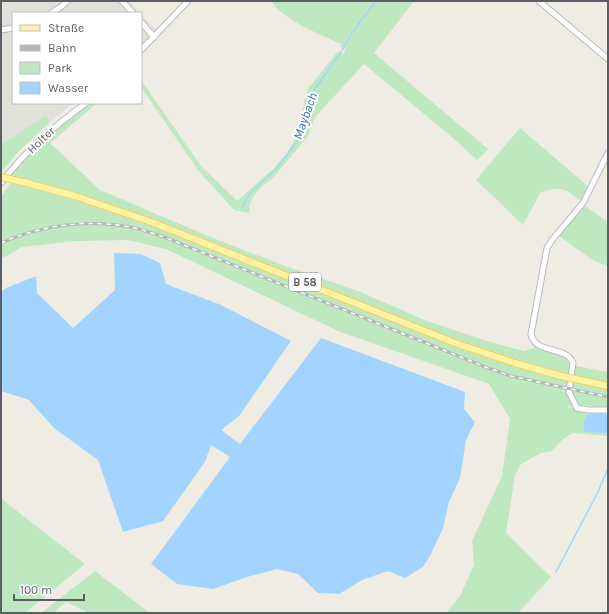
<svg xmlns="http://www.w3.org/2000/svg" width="609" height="614" viewBox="0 0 609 614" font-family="Karla,sans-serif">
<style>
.industrial{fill:#e2e0db}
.green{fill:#bee8bf;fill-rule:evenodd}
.water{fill:#a3d4ff}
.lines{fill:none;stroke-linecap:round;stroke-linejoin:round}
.stream{stroke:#a3d4ff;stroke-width:1.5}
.minor-casing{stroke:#b8bbc0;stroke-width:7}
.major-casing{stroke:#f9cf52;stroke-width:8}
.minor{stroke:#fff;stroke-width:5}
.major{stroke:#fff3a8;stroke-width:6}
.rail-casing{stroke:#b5b6b6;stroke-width:3}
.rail{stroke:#fff;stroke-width:1.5;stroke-dasharray:4.5;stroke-linecap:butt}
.major-bridge-casing{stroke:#f9cf52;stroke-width:8;stroke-linecap:butt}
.major-bridge{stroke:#fff3a8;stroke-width:6}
.labels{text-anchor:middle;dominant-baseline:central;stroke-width:4;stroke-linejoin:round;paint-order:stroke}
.shield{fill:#fff;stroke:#8c8f93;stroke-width:1}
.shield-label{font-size:11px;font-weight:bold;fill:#5b5f65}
.street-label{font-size:12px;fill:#5b5f65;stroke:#fff}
.water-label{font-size:13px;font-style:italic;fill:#3a73b7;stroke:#fff}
</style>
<rect width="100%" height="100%" fill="#efede3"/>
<g class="industrial">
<path d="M 1,1 L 129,1 L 140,13 L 13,13 L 13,103 L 73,103 L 50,122 L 46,115 L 1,145 Z"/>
<path d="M 141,14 L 157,31 L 141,47 Z"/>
</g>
<g class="green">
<path d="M 271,1 L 414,1 L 374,53 L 488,149 L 477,160 L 452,137 L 364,64 L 315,117 L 308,136 L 273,178 L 262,186 L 254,195 L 250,204 L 249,213 L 234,210 L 198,170 L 141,87 L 141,80 L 201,166 L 237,201 L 274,168 L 286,154 L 297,136 L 301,123 L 305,97 L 308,89 L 338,51 L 343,54 L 346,49 L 340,47 L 341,44 C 320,34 284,21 271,1 Z"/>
<path d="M 90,103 L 97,103 L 50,143 L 100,190 L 208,236 L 285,266 L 358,291 L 427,321 L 454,330 L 497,344 L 524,351 L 536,347 L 562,355 L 569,363 L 576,366 L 608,372 L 608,407 L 581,405 L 567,407 L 608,413 L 608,436 L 573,433 L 562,440 L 552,451 L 541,453 L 521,464 L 515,475 L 506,533 L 551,577 L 518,613 L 446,613 L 460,596 L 474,565 L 472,541 L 502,476 L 510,419 L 489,384 L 338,331 L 166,249 L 128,240 L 77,241 L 22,247 L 1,259 L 1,197 L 16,176 L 11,174 L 30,153 L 50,133 ZM 80,222 L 104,223 L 53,226 Z"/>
<path d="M 46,115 L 50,122 L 20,150 L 1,172 L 1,145 Z"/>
<path d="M 520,128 L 590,188 L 582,202 C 564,188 564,186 541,192 L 523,225 L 476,180 Z"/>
<path d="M 585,206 L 608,222 L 608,266 L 594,261 L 559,236 Z"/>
<path d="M 1,496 L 4,501 L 85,564 L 25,613 L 1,613 Z"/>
<path d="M 95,571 L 150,613 L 89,613 L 66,602 L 53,613 L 41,613 Z"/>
</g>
<g class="water">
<path d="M 114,253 L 141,254 L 160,263 L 166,284 L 221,305 L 291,341 L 239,416 L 221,430 L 240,444 L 321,338 L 465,392 L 464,409 L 475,422 L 466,440 L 460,478 L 449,502 L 443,528 L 430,556 L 423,567 L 405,578 L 388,571 L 362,580 L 339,594 L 318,593 L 298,574 L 277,569 L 247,577 L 213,589 L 177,584 L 151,564 L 230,457 L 211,445 L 205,462 L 163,521 L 123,532 L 98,460 L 54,428 L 29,400 L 1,391 L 1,292 L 6,288 L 36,276 L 37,293 L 73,328 L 115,290 Z"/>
<path d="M 589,414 L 608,414 L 608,433 L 585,432 C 582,427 584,417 589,414 Z"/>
</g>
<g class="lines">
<g class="stream">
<path d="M 243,206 L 250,193 L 277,168 L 296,143 L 303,130 L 306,112 L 311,94 L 340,54 L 352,33 L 376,1"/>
<path d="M 556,572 L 598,492 L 608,468"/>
</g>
<g class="minor-casing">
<g id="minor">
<path d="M 122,1 L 133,13"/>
<path d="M 539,1 L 608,59"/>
<path d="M 51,13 L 62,6 L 67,1"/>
<path d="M 141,22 L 154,37"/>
<path d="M 1,30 L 13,28"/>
<path d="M 141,50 L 188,1"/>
<path d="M 608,153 L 583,203 L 552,240 L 547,248 L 531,334 C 535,355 566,345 573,363 L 569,392 L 577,408 L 588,410 L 608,410"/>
<path d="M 1,183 C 27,149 52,128 86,103"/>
</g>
</g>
<g class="major-casing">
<g id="major">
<path d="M 23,182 L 75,196 L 154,223 L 455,343 L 515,363 L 561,376"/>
<path d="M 580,380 L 608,386"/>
</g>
</g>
<use href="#minor" class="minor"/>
<use href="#major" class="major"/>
<g class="rail-casing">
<path id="rail" d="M 1,243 C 41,225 91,218 134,228 C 144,230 154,234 164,237 L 488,368 L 511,376 L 608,397"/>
</g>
<use href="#rail" class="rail"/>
<g class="major-bridge-casing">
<g id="major-bridge">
<path d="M 1,177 L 23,182"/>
<path d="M 561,376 L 580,380"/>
</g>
</g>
<use href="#major-bridge" class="major-bridge"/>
</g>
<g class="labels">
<rect class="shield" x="289" y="273" width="32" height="18" rx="3"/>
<g class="shield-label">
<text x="305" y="282">B 58</text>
</g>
<g class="street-label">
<text transform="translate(41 140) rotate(-43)">Holter</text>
</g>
<g class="water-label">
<text transform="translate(305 116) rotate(-70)">Maybach</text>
</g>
</g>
<rect width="609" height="614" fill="none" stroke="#5b5f65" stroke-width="4"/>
<rect x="12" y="12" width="130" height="92" fill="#ffffff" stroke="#bdbfc1"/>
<rect x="20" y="25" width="20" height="6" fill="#fff3a8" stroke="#bdbfc1"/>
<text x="48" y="32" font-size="12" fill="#5b5f65">Straße</text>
<rect x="20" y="45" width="20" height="6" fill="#b5b6b6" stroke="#bdbfc1"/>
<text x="48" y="52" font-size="12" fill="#5b5f65">Bahn</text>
<rect x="20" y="62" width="20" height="12" fill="#bee8bf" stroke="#bdbfc1"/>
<text x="48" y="72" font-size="12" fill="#5b5f65">Park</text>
<rect x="20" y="82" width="20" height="12" fill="#a3d4ff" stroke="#bdbfc1"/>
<text x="48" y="92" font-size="12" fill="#5b5f65">Wasser</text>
<path d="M14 594v6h70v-6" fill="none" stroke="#5b5f65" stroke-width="2"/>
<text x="20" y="594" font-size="12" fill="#5b5f65" stroke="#ffffff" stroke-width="3" paint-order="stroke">100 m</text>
</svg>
